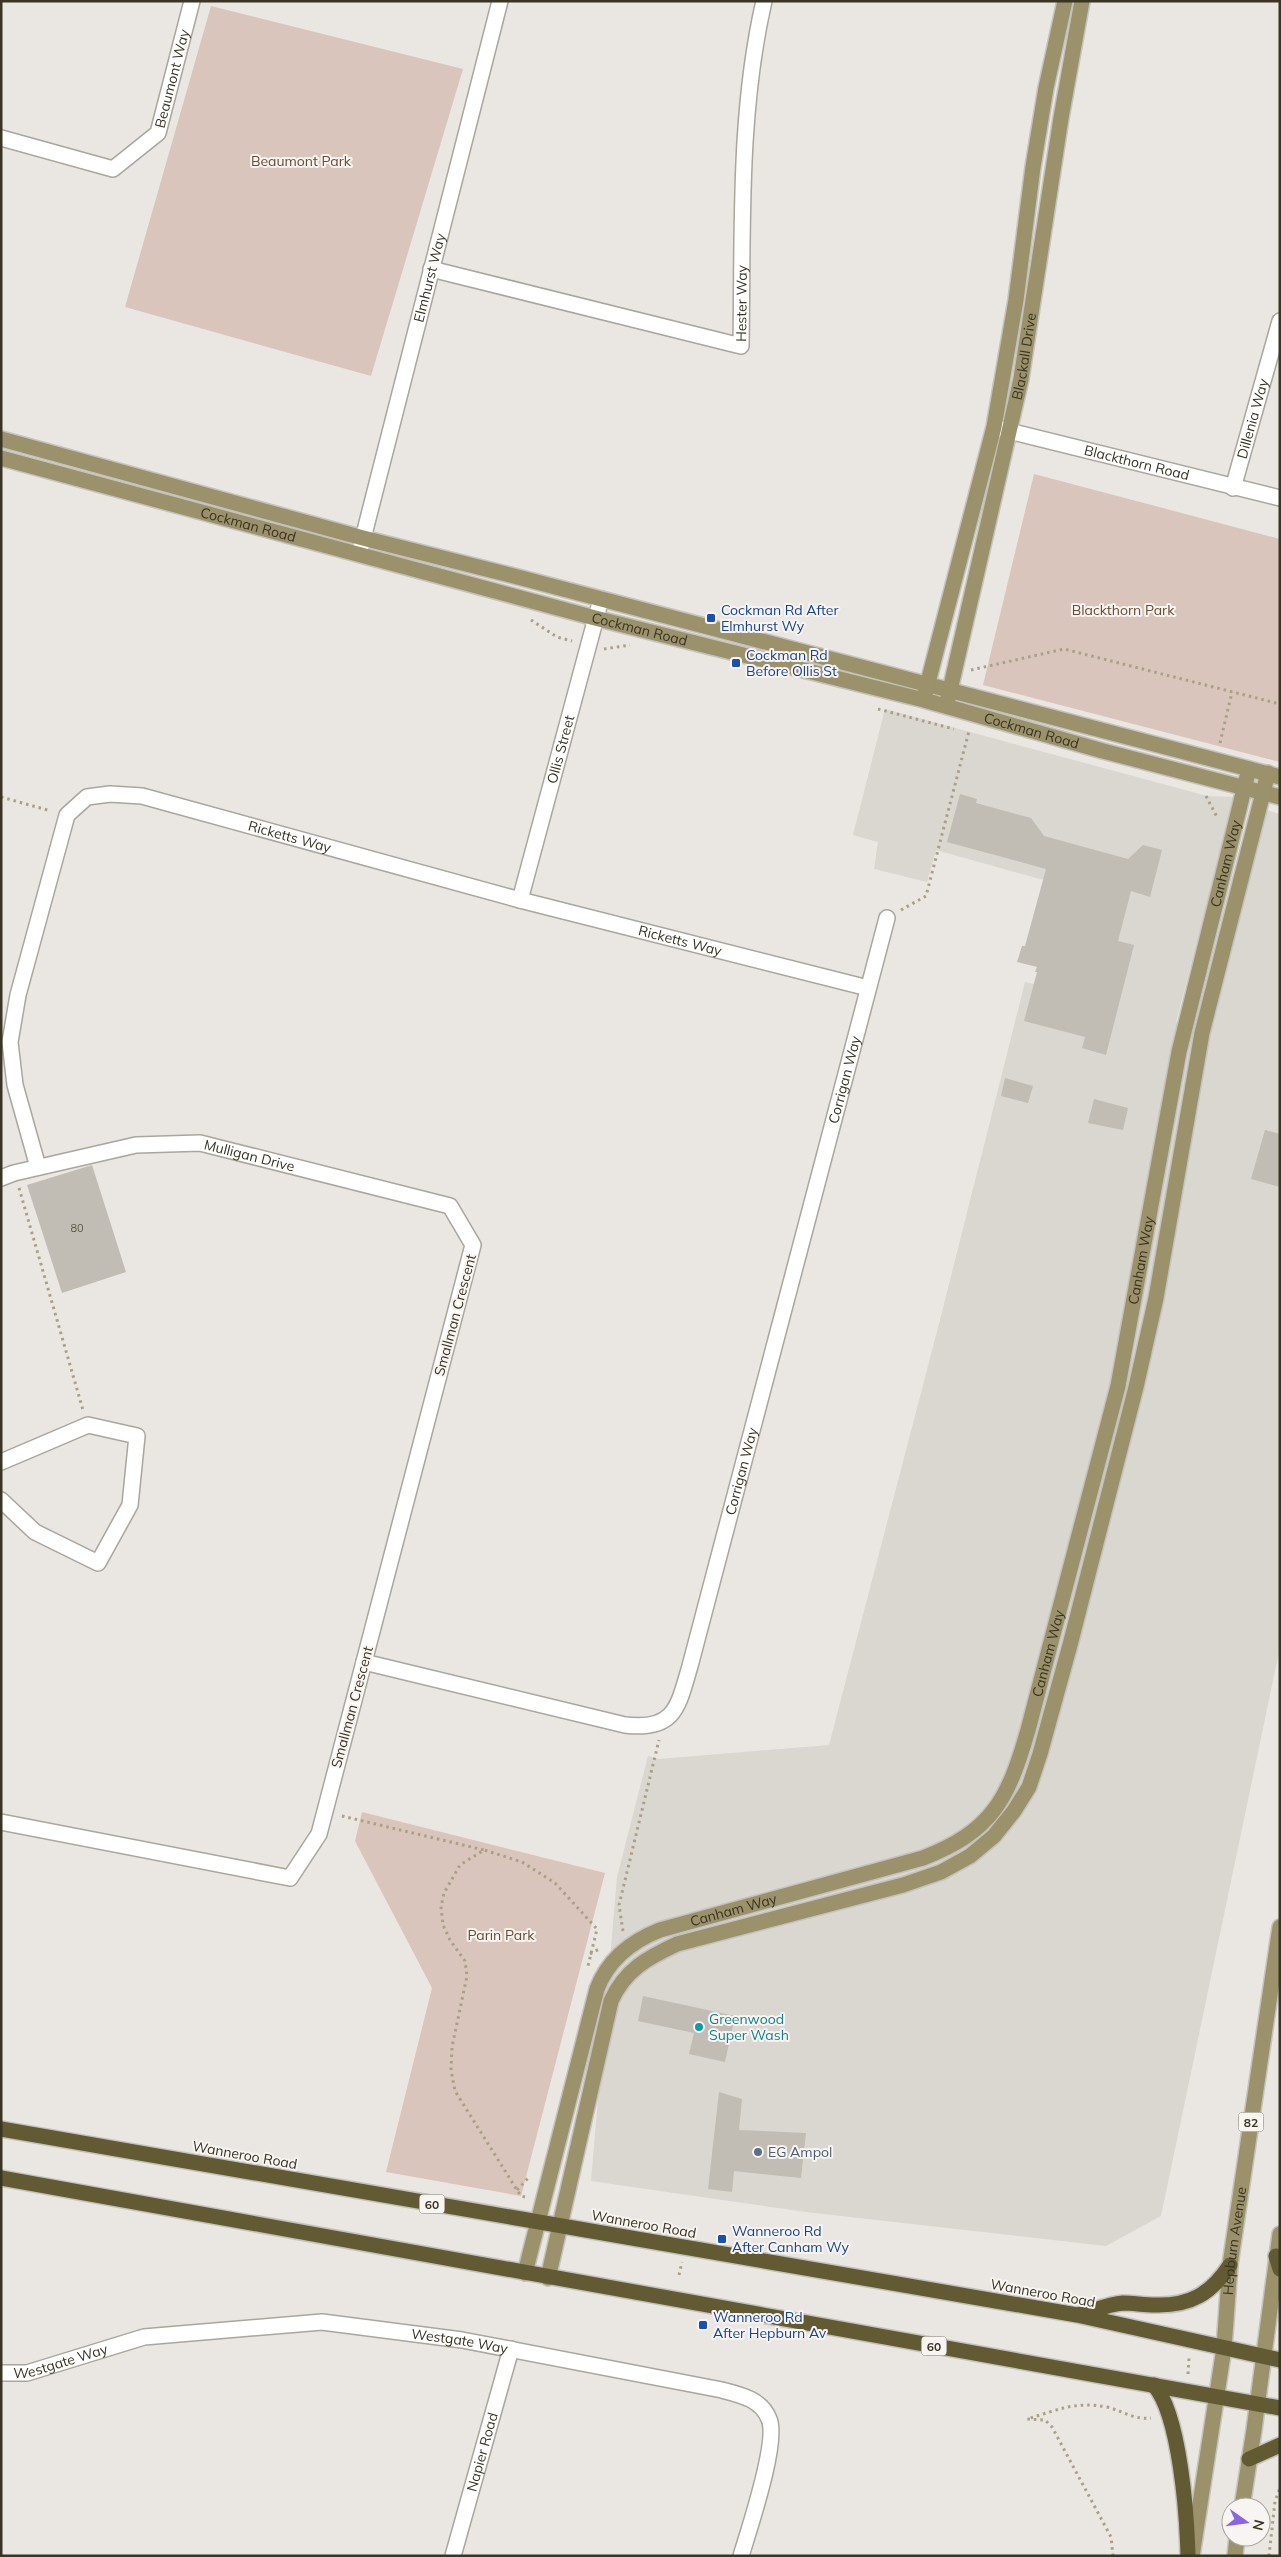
<svg xmlns="http://www.w3.org/2000/svg" width="1281" height="2557" viewBox="0 0 1281 2557" font-family="Mulish,sans-serif">
<style>
.built{fill:#dad6d0}
.green{fill:#d9c5bc}
.building{fill:#c1bdb4}
.lines{fill:none;stroke-linecap:round;stroke-linejoin:round}
.minor-casing{stroke:#aaa69d;stroke-width:18}
.major-casing{stroke:#c4c2bd;stroke-width:18}
.highway-casing{stroke:#c4c2bd;stroke-width:18}
.path{stroke:#aaa085;stroke-width:3;stroke-dasharray:2.5 4;stroke-linecap:butt}
.minor{stroke:#fff;stroke-width:15}
.major{stroke:#9b916a;stroke-width:15}
.highway{stroke:#625a32;stroke-width:15}
.transit-dot{fill:#1a4fb4;stroke:#f7f4f1;stroke-width:2}
.culture-dot{fill:#0f9aa8;stroke:#f7f4f1;stroke-width:2}
.service-dot{fill:#5c6f8a;stroke:#f7f4f1;stroke-width:2}
.labels{text-anchor:middle;dominant-baseline:central;stroke-width:4;stroke-linejoin:round;paint-order:stroke}
.number-label{font-size:11px;fill:#5b5647}
.shield{fill:#f7f4f1;stroke:#726e61;stroke-width:1}
.shield-label{font-size:12px;font-weight:bold;fill:#393423}
.street-label{font-size:14px;fill:#393423;stroke:#f7f4f1}
.park-label{font-size:14px;fill:#6b4b32;stroke:#f7f4f1}
.transit-label{font-size:14px;fill:#164399;stroke:#f7f4f1;text-anchor:start}
.culture-label{font-size:14px;fill:#0d838f;stroke:#f7f4f1;text-anchor:start}
.service-label{font-size:14px;fill:#4e5e75;stroke:#f7f4f1;text-anchor:start}
</style>
<rect width="100%" height="100%" fill="#eae6e1"/>
<path class="built" d="M 885,709 L 1207,796 L 1235,797 L 1176,1022 L 1213,1026 L 1266,810 L 1280,814 L 1280,1647 L 1161,2216 L 1106,2246 L 806,2212 L 591,2181 L 617,1877 L 648,1756 L 659,1759 L 829,1745 L 940,1320 L 1025,982 L 1047,987 L 1072,888 L 936,850 L 927,882 L 874,869 L 878,842 L 853,835 Z"/>
<g class="green">
<path d="M 211,6 L 463,69 L 371,376 L 125,307 Z"/>
<path d="M 1034,474 L 1280,539 L 1280,762 L 983,685 Z"/>
<path d="M 362,1812 L 605,1873 L 521,2196 L 386,2172 L 432,1988 L 355,1841 Z"/>
</g>
<g class="building">
<path d="M 960,794 L 977,799 L 976,803 L 1031,818 L 1044,836 L 1128,859 L 1143,845 L 1162,850 L 1150,897 L 1131,891 L 1118,941 L 1134,945 L 1106,1055 L 1082,1048 L 1085,1037 L 1024,1021 L 1037,972 L 1035,972 L 1037,967 L 1017,962 L 1022,946 L 1025,946 L 1046,869 L 947,842 Z"/>
<path d="M 1005,1078 L 1033,1086 L 1028,1103 L 1001,1096 Z"/>
<path d="M 1094,1099 L 1128,1108 L 1123,1130 L 1088,1123 Z"/>
<path d="M 1265,1130 L 1280,1134 L 1280,1187 L 1251,1179 Z"/>
<path d="M 92,1165 L 126,1272 L 62,1293 L 27,1185 Z"/>
<path d="M 643,1996 L 735,2016 L 725,2062 L 689,2054 L 694,2033 L 638,2021 Z"/>
<path d="M 719,2092 L 742,2099 L 739,2130 L 806,2133 L 801,2178 L 734,2171 L 732,2192 L 708,2189 Z"/>
</g>
<g class="lines">
<g class="minor-casing">
<g id="minor">
<path id="s1" d="M 1,138 L 113,169 L 158,133 L 192,1"/>
<path id="s2" d="M 431,269 L 741,346 C 743,231 738,114 764,1"/>
<path id="s3" d="M 997,428 L 1280,498"/>
<path id="s4" d="M 1233,488 L 1280,321"/>
<path id="s5" d="M 359,554 L 500,1"/>
<path id="s6" d="M 520,900 L 601,599"/>
<path id="s7" d="M 38,1167 L 15,1085 L 10,1042 L 18,995 L 67,815 L 87,797 L 110,794 L 142,796 L 520,900 L 868,988"/>
<path id="s8" d="M 1,1178 L 14,1173 L 136,1145 L 200,1143 L 450,1206 L 473,1245 L 319,1834 L 290,1878 L 1,1822"/>
<path d="M 1,1462 L 88,1425 L 137,1436 L 130,1505 L 98,1563 L 35,1532 L 1,1500"/>
<path id="s9" d="M 364,1662 L 625,1725 C 675,1731 678,1707 690,1666 L 887,918"/>
<path id="s10" d="M 1,2373 L 27,2373 L 144,2337 L 322,2322 L 462,2340 L 722,2390 C 741,2395 761,2399 769,2419 C 779,2441 749,2529 741,2556"/>
<path id="s11" d="M 453,2556 L 511,2349"/>
</g>
</g>
<g class="major-casing">
<g id="major">
<path d="M 1,439 L 363,538 L 510,575 L 1280,777"/>
<path id="s12" d="M 1,458 L 595,618 L 924,700 L 1103,751 L 1280,797"/>
<path d="M 925,694 L 994,427 L 1016,300 L 1033,167 L 1046,88 L 1065,1"/>
<path id="s13" d="M 948,699 L 1021,379 L 1061,118 L 1082,1"/>
<path id="s14" d="M 525,2273 L 597,1989 C 608,1960 632,1941 660,1930 L 923,1858 C 992,1831 1008,1800 1028,1730 L 1118,1386 L 1179,1052 L 1249,769"/>
<path d="M 548,2278 L 611,2001 C 625,1970 647,1958 677,1944 L 903,1885 L 941,1872 L 970,1856 L 994,1836 L 1014,1811 L 1029,1787 L 1040,1754 L 1070,1645 L 1136,1387 L 1156,1298 L 1202,1033 L 1268,773"/>
<path d="M 1242,2507 L 1254,2430 L 1280,2234"/>
<path id="s15" d="M 1192,2556 L 1224,2348 L 1230,2265 L 1280,1927"/>
<path d="M 1235,2556 L 1237,2537"/>
</g>
</g>
<g class="highway-casing">
<g id="highway">
<path d="M 1,2129 L 1077,2315 L 1280,2360"/>
<path d="M 1,2178 L 1280,2408"/>
<path d="M 1276,2256 L 1280,2269"/>
<path d="M 1081,2314 C 1095,2310 1110,2304 1123,2303 C 1133,2303 1144,2305 1155,2305 C 1190,2306 1211,2294 1230,2265"/>
<path d="M 1154,2385 C 1180,2415 1187,2516 1188,2556"/>
<path d="M 1249,2459 L 1280,2445"/>
</g>
</g>
<g class="path">
<path d="M 531,620 L 557,637 L 572,641"/>
<path d="M 604,649 L 630,645"/>
<path d="M 971,670 L 1064,649 L 1280,704"/>
<path d="M 878,709 L 954,729"/>
<path d="M 1220,743 L 1232,692"/>
<path d="M 1206,796 L 1218,819"/>
<path d="M 1,797 L 51,811"/>
<path d="M 901,910 L 926,896 L 969,731"/>
<path d="M 19,1188 L 83,1410"/>
<path d="M 342,1816 L 484,1850"/>
<path d="M 623,1931 L 619,1905 L 659,1740"/>
<path d="M 590,1954 L 601,1948"/>
<path d="M 517,2190 L 530,2176"/>
<path d="M 525,2197 L 521,2196 L 517,2190 L 455,2091 L 451,2070 L 452,2047 L 467,1976 L 465,1961 L 450,1940 L 443,1925 L 441,1907 L 444,1893 L 460,1865 L 484,1850 L 522,1862 L 555,1883 L 597,1929 L 588,1966"/>
<path d="M 679,2275 L 682,2262"/>
<path d="M 1188,2374 L 1189,2358"/>
<path d="M 1113,2556 L 1111,2537 L 1052,2427 L 1045,2420 L 1027,2419 C 1058,2410 1074,2401 1107,2407 C 1123,2411 1134,2420 1151,2418"/>
<path d="M 1269,2556 L 1275,2501 L 1280,2488"/>
</g>
<use href="#minor" class="minor"/>
<use href="#major" class="major"/>
<use href="#highway" class="highway"/>
</g>
<g class="transit-dot">
<rect x="706" y="613" width="10" height="10" rx="2.5"/>
<rect x="731" y="658" width="10" height="10" rx="2.5"/>
<rect x="717" y="2234" width="10" height="10" rx="2.5"/>
<rect x="698" y="2320" width="10" height="10" rx="2.5"/>
</g>
<circle class="culture-dot" cx="699" cy="2027" r="5"/>
<circle class="service-dot" cx="758" cy="2152" r="5"/>
<g class="labels">
<g class="number-label">
<text x="77" y="1228">80</text>
</g>
<g class="shield">
<rect x="1238.5" y="2112.5" width="25" height="19" rx="4"/>
<rect x="419.5" y="2194.5" width="25" height="19" rx="4"/>
<rect x="921.5" y="2336.5" width="25" height="19" rx="4"/>
</g>
<g class="shield-label">
<text x="1251" y="2122">82</text>
<text x="432" y="2204">60</text>
<text x="934" y="2346">60</text>
</g>
<g class="street-label">
<text stroke="none"><textPath href="#s1" startOffset="230">Beaumont Way</textPath></text>
<text stroke="none"><textPath href="#s5" startOffset="285">Elmhurst Way</textPath></text>
<text stroke="none"><textPath href="#s2" startOffset="362">Hester Way</textPath></text>
<text stroke="none"><textPath href="#s13" startOffset="351">Blackall Drive</textPath></text>
<text stroke="none"><textPath href="#s4" startOffset="72">Dillenia Way</textPath></text>
<text stroke="none"><textPath href="#s3" startOffset="144">Blackthorn Road</textPath></text>
<text stroke="none"><textPath href="#s12" startOffset="256">Cockman Road</textPath></text>
<text stroke="none"><textPath href="#s12" startOffset="661">Cockman Road</textPath></text>
<text stroke="none"><textPath href="#s12" startOffset="1066">Cockman Road</textPath></text>
<text stroke="none"><textPath href="#s6" startOffset="156">Ollis Street</textPath></text>
<text stroke="none"><textPath href="#s7" startOffset="598">Ricketts Way</textPath></text>
<text stroke="none"><textPath href="#s14" startOffset="1718">Canham Way</textPath></text>
<text stroke="none"><textPath href="#s7" startOffset="1002">Ricketts Way</textPath></text>
<text stroke="none"><textPath href="#s9" startOffset="976">Corrigan Way</textPath></text>
<text stroke="none"><textPath href="#s8" startOffset="254">Mulligan Drive</textPath></text>
<text stroke="none"><textPath href="#s14" startOffset="1312">Canham Way</textPath></text>
<text transform="translate(455 1315) rotate(-75)">Smallman Crescent</text>
<text stroke="none"><textPath href="#s9" startOffset="571">Corrigan Way</textPath></text>
<text stroke="none"><textPath href="#s14" startOffset="908">Canham Way</textPath></text>
<text transform="translate(352 1707) rotate(-75)">Smallman Crescent</text>
<text stroke="none"><textPath href="#s14" startOffset="458">Canham Way</textPath></text>
<text transform="translate(245 2155) rotate(10)">Wanneroo Road</text>
<text transform="translate(644 2224) rotate(10)">Wanneroo Road</text>
<text stroke="none"><textPath href="#s15" startOffset="318">Hepburn Avenue</textPath></text>
<text transform="translate(1043 2293) rotate(10)">Wanneroo Road</text>
<text stroke="none"><textPath href="#s10" startOffset="466">Westgate Way</textPath></text>
<text stroke="none"><textPath href="#s10" startOffset="61">Westgate Way</textPath></text>
<text stroke="none"><textPath href="#s11" startOffset="108">Napier Road</textPath></text>
</g>
<g class="park-label">
<text x="301" y="161">Beaumont Park</text>
<text x="1123" y="610">Blackthorn Park</text>
<text x="501" y="1935">Parin Park</text>
</g>
<g class="transit-label">
<text x="721" y="610">Cockman Rd After<tspan x="721" dy="16">Elmhurst Wy</tspan></text>
<text x="746" y="655">Cockman Rd<tspan x="746" dy="16">Before Ollis St</tspan></text>
<text x="732" y="2231">Wanneroo Rd<tspan x="732" dy="16">After Canham Wy</tspan></text>
<text x="713" y="2317">Wanneroo Rd<tspan x="713" dy="16">After Hepburn Av</tspan></text>
</g>
<g class="culture-label">
<text x="709" y="2019">Greenwood<tspan x="709" dy="16">Super Wash</tspan></text>
</g>
<g class="service-label">
<text x="768" y="2152">EG Ampol</text>
</g>
</g>
<rect width="1281" height="2557" fill="none" stroke="#393423" stroke-width="5"/>
<g transform="translate(1246 2522) rotate(104)"><circle r="24" fill="#f7f4f1" stroke="#aba79f"/>
<path d="M0-4L9 19L0 12L-9 19Z" fill="#8b66e3"/>
<text y="-8" font-size="14" font-weight="bold" text-anchor="middle" fill="#393423">N</text>
</g>
</svg>
